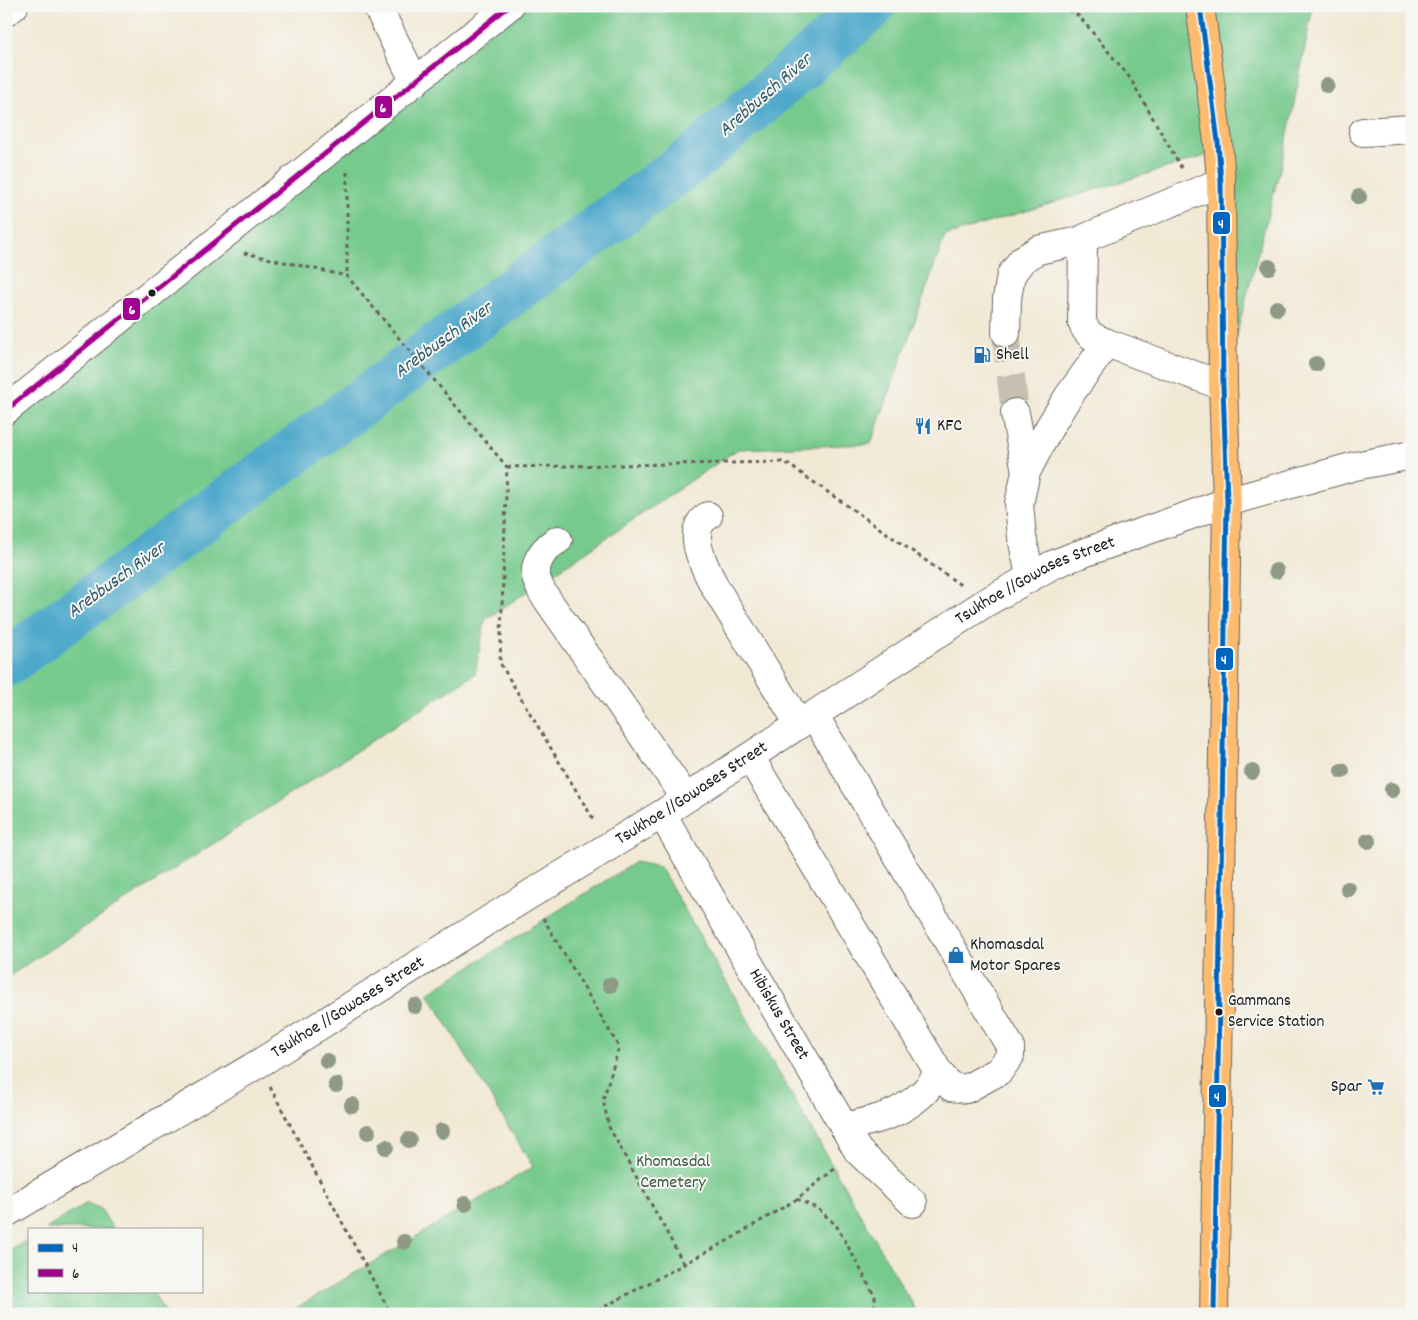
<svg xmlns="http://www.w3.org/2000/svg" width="1418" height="1320" viewBox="0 0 1418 1320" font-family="Dekko,sans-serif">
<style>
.green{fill:#77ca8d;stroke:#4a7354}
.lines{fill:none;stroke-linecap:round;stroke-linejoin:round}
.river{stroke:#4da8cb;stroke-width:48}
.minor-tunnel{stroke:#c7c0b0;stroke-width:28;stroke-dasharray:28 14;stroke-linecap:butt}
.minor-casing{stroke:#67645d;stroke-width:30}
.major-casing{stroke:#67645d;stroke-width:30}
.path{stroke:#67645d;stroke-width:3;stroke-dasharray:4 4;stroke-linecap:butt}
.minor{stroke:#fff;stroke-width:28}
.major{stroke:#fdbc6f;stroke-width:28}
.bus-1-casing{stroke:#f6f6f2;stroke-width:9}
.bus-2-casing{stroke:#f6f6f2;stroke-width:9}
.bus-1{stroke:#0065bd;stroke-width:5}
.bus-2{stroke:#a2008e;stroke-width:5}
.tree{fill:#8e9a85}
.bus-dot{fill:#1c1c1c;stroke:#f6f6f2;stroke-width:2}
.labels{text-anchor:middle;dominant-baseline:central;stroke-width:4;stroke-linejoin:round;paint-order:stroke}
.bus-label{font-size:17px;fill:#1c1c1c;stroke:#f6f6f2;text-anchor:start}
.poi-label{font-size:18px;fill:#1c1c1c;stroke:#f6f6f2;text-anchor:start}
.street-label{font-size:18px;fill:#1c1c1c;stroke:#f6f6f2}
.park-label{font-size:18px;fill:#3c5944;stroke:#f6f6f2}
.water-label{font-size:19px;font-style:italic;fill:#325b6b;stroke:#f6f6f2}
.line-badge{stroke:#f6f6f2;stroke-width:2}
.badge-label{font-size:14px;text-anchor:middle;font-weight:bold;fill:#fff}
</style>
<rect width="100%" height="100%" fill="#f6f6f2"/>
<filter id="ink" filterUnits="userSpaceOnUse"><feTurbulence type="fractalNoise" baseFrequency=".02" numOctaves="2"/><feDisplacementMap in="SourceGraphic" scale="10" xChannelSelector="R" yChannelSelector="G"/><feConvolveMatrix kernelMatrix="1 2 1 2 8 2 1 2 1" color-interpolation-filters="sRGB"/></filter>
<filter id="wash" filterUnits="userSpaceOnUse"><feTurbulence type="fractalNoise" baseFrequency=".0096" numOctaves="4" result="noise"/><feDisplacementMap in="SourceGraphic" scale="20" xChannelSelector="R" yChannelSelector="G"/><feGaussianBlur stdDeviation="1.12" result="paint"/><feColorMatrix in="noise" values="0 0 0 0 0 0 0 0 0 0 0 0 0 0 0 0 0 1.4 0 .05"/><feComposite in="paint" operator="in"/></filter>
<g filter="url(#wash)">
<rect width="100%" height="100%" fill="#f2e9d5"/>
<g class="green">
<path d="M 509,6 L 1313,6 L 1284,154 L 1223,386 L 1218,152 L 945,236 L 871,444 L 738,449 L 485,620 L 475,674 L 6,978 L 6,410 Z"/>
<path d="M 635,862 L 660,867 L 918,1314 L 286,1314 L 533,1167 L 428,993 Z"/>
<path d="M 87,1203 L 101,1209 L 113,1229 L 46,1229 Z"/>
<path d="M 29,1239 L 29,1291 L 152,1291 L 166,1314 L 6,1314 L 6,1253 Z"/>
</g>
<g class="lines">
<path class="river" d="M 6,663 L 697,156 L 871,6"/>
</g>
</g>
<g filter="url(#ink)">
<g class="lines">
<path class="minor-tunnel" d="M 1006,333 L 1015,413"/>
<g class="minor-casing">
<g id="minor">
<path d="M 377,6 L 415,82"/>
<path d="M 6,12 L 14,6"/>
<path d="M 1363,132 L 1412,129"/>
<path d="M 1221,182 L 1085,238 L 1083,242 L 1082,322 C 1087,336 1095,338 1107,343 L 1223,386"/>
<path d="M 1006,333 L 1007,299 L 1011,275 L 1022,260 L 1038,250 L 1084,240"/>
<path d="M 6,410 L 509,6"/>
<path d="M 1015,413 L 1026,472"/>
<path d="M 708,516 C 683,530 706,570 716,589 L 799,724"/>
<path d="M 558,540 C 545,547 534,561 536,576 C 537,582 540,587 542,592 L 686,798"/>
<path d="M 1030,576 L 1022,537 L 1019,504 L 1026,472 L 1049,428 L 1068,397 L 1107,343"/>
<path d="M 750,757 L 939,1073 L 951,1087 L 966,1089 L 999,1071 L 1010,1056 L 1010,1046 L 814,715"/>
<path id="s1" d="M 662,814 L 858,1151 L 913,1203"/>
<path d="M 844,1127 C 875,1120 896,1117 922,1094 C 928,1089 933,1080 939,1073"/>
<path id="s2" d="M 6,1213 L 258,1064 L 529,895 L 662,814 L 985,603 L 1052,565 L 1072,557 L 1227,502 L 1355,466 L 1412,455"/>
</g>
</g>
<g class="major-casing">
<path id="major" d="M 1200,6 L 1218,142 L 1221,182 L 1223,386 L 1227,502 L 1214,1314"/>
</g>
<g class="path">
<path d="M 1062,6 L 1079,16 L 1130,78 L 1182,169"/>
<path d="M 347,172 L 347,276"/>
<path d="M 244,253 L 347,276 L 507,467 L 500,663 L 595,822"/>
<path d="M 507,467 L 785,462 L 962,586"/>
<path d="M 543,918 L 619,1047 L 603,1100 L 609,1127 L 684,1264"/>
<path d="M 270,1087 L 391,1314"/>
<path d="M 797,1199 L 818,1209 L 836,1225 L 856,1261 L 875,1297 L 874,1314"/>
<path d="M 591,1314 L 729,1240 L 797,1199 L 837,1167"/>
</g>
<use href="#minor" class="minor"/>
<use href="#major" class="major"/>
<g class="bus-1-casing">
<path id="bus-1" d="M 1200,6 L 1218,142 L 1221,182 L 1223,386 L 1227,502 L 1214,1314"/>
</g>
<g class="bus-2-casing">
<path id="bus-2" d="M 6,410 L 509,6"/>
</g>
<use href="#bus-1" class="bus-1"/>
<use href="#bus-2" class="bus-2"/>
</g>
<g class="tree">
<circle cx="1327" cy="85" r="8"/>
<circle cx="1359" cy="197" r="8"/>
<circle cx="1269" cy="267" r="8"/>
<circle cx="1277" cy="308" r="8"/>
<circle cx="1316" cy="364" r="8"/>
<circle cx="1276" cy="571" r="8"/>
<circle cx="1342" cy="771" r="8"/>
<circle cx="1252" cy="772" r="8"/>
<circle cx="1392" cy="790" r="8"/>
<circle cx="1368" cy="841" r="8"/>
<circle cx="1348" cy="889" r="8"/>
<circle cx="610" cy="985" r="8"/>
<circle cx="415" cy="1006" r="8"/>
<circle cx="327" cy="1061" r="8"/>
<circle cx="336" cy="1085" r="8"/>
<circle cx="352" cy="1105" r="8"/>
<circle cx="442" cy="1131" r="8"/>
<circle cx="368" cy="1132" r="8"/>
<circle cx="409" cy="1140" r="8"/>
<circle cx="386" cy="1147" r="8"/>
<circle cx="465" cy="1204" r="8"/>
<circle cx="404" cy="1242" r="8"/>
</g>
</g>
<defs>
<g id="fuel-bare" transform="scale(1.35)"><path d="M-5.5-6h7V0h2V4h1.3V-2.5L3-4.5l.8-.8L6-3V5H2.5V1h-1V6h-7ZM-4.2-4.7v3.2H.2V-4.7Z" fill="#1f6fb2" stroke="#f6f6f2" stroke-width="2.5" paint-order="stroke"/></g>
<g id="restaurant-bare" transform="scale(1.35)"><path d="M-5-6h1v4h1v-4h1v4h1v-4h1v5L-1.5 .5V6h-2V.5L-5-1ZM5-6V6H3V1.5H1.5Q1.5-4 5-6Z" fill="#1f6fb2" stroke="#f6f6f2" stroke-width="2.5" paint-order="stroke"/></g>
<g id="shop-bare" transform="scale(1.35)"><path d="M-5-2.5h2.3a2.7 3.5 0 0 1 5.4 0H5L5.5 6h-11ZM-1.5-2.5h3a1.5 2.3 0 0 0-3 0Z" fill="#1f6fb2" stroke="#f6f6f2" stroke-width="2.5" paint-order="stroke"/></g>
<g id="supermarket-bare" transform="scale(1.35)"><path d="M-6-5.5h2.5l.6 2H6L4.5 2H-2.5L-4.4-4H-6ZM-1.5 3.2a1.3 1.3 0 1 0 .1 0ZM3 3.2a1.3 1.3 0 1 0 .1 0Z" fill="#1f6fb2" stroke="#f6f6f2" stroke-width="2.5" paint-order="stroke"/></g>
</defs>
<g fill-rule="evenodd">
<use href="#fuel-bare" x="982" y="355"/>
<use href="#restaurant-bare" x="923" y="426"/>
<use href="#shop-bare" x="956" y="955"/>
<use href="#supermarket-bare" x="1376" y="1087"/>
</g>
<g class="bus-dot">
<circle cx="152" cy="293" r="4.5"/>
<circle cx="1219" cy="1012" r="4.5"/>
</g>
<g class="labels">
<g class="bus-label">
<text x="1228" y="1002">Gammans<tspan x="1228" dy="21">Service Station</tspan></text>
</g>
<g class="poi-label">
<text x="996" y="355">Shell</text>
<text x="937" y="426">KFC</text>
<text x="970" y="945">Khomasdal<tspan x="970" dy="21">Motor Spares</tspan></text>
<text x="1362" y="1087" text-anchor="end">Spar</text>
</g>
<g class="street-label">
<text stroke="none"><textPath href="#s2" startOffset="1209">Tsukhoe //Gowases Street</textPath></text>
<text stroke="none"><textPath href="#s2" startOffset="804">Tsukhoe //Gowases Street</textPath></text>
<text stroke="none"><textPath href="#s2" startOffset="399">Tsukhoe //Gowases Street</textPath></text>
<text stroke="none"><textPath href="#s1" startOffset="232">Hibiskus Street</textPath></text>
</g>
<g class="park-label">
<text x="673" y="1162">Khomasdal<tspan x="673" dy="21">Cemetery</tspan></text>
</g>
<g class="water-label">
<text transform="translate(766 96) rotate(-41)">Arebbusch River</text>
<text transform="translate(444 341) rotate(-36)">Arebbusch River</text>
<text transform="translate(117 581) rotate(-36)">Arebbusch River</text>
</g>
</g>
<g class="line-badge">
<rect x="374" y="95" width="19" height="24" rx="5" fill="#a2008e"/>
<rect x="1212" y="211" width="19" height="24" rx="5" fill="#0065bd"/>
<rect x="122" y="297" width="19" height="24" rx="5" fill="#a2008e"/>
<rect x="1215" y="647" width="19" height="24" rx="5" fill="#0065bd"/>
<rect x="1208" y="1084" width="19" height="24" rx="5" fill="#0065bd"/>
</g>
<g class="badge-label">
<text x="383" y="112">6</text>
<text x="1221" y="228">4</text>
<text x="132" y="314">6</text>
<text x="1224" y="664">4</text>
<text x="1217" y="1101">4</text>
</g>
<rect width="1418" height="1320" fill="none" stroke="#f6f6f2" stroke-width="25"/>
<rect x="28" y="1228" width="175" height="65" fill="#f6f6f2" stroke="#9f9f9c"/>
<rect x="38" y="1244" width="25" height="8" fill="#0065bd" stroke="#9f9f9c"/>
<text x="72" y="1252" font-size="15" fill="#1c1c1c">4</text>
<rect x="38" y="1269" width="25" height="8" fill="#a2008e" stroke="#9f9f9c"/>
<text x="72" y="1278" font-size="15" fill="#1c1c1c">6</text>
</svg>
